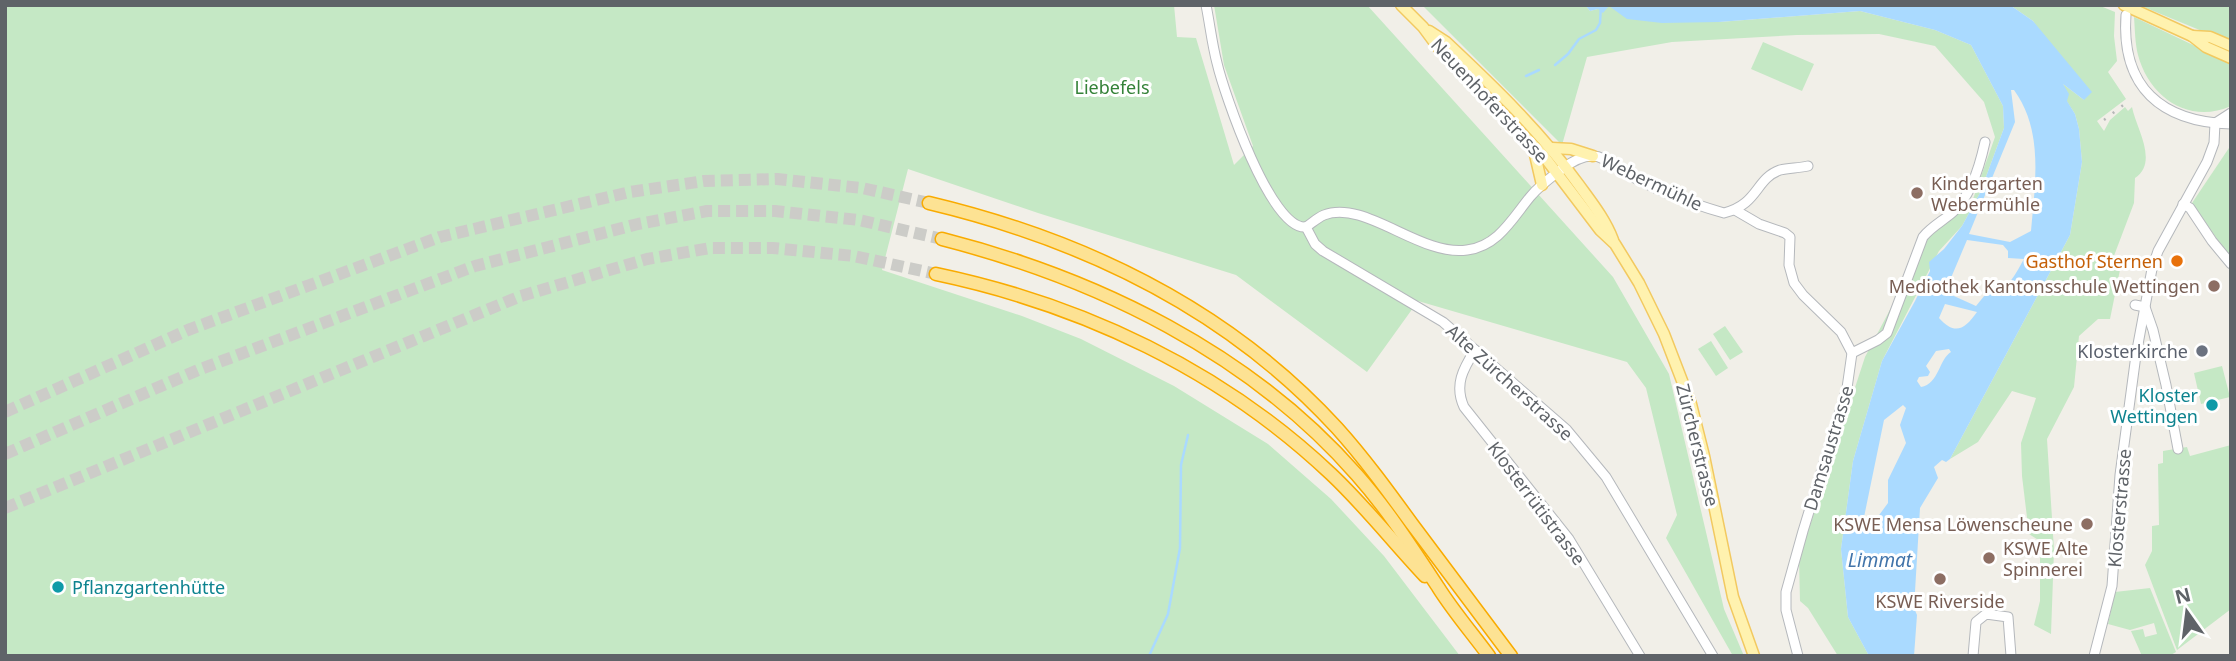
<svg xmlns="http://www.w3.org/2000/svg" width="2236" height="661" viewBox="0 0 2236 661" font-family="'Noto Sans',sans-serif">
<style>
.green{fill:#c5e8c5}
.water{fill:#aadaff;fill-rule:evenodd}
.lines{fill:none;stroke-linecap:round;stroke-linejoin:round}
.stream{stroke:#aadaff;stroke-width:2.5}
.highway-tunnel{stroke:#ccccc8;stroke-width:12;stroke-dasharray:12 6;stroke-linecap:butt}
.minor-casing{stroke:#b5b8bc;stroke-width:11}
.major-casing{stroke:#f2c960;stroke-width:13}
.highway-casing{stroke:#f9ab00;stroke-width:15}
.minor{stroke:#fff;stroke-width:9}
.major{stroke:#fff2af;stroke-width:10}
.highway{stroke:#fde293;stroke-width:12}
.rail{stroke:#b6b7b8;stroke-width:2.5;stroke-dasharray:2 9;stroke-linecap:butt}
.education-dot{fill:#8d6e63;stroke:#fff;stroke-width:2.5}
.food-dot{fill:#e8710a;stroke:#fff;stroke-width:2.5}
.worship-dot{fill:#6b7280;stroke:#fff;stroke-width:2.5}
.culture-dot{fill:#0f9aa8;stroke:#fff;stroke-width:2.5}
.labels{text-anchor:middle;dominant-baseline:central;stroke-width:6;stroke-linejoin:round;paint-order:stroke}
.park-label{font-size:18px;fill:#348238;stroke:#fff}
.street-label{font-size:18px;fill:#5f6368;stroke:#fff}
.education-label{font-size:18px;fill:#785e54;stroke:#fff;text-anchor:start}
.food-label{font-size:18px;fill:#c56008;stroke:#fff;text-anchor:end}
.worship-label{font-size:18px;fill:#5b616d;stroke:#fff;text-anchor:end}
.culture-label{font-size:18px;fill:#0d838f;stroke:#fff;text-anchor:end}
.water-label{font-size:19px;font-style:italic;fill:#4174aa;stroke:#fff}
</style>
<rect width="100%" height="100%" fill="#f1efe8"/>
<g class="green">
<path d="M 5,5 L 1174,5 L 1177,37 L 1196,38 L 1234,165 L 1253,146 L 1224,65 L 1214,5 L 1367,5 L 1613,277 L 1669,374 L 1724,609 L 1744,656 L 1733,656 L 1666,538 L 1677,515 L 1646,388 L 1627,362 L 1418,301 L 1367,372 L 1236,275 L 1038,213 L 908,169 L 882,270 L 1022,316 L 1081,339 L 1174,386 L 1268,444 L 1331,499 L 1384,556 L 1460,656 L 5,656 Z"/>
<path d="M 1422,5 L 1585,5 L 1590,11 L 1609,6 L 1719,22 L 1860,11 L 1935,30 L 1971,45 L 2003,106 L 2004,128 L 1980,193 L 1962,226 L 1939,251 L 1882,361 L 1853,461 L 1841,549 L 1848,617 L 1869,656 L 1838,656 L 1808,608 L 1800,601 L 1799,559 L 1865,357 L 1931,232 L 1973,199 L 1995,137 L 1984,102 L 1935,46 L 1879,34 L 1797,35 L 1672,42 L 1587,57 L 1562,145 Z"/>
<path d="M 2010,5 L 2098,5 L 2115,12 L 2114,36 L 2117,61 L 2108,72 L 2126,99 L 2097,121 L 2104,131 L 2110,120 L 2125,107 L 2128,111 L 2132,107 C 2136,128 2159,162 2135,178 L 2134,203 L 2112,261 L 2121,265 L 2110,319 L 2098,319 L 2079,336 L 2074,387 L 2047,439 L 2054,550 L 2051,634 L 2034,625 L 2040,601 L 2040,541 L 2029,534 L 2022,476 L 2021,443 L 2036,398 L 2012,391 L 1978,442 L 1950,459 L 2070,235 L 2082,162 L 2079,129 L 2075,114 L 2066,100 L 2063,84 L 2084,100 L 2033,21 Z"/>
<path d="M 2139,5 L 2231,5 L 2231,43 Z"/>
<path d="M 2134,17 L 2231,63 L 2231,106 C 2189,125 2149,97 2138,55 C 2135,43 2135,30 2134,17 Z"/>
<path d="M 1763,42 L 1814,64 L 1802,91 L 1751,69 Z"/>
<path d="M 2231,145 L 2231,259 L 2192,203 Z"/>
<path d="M 1725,326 L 1743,352 L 1730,360 L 1713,334 Z"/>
<path d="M 1711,341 L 1728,368 L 1716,376 L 1698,349 Z"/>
<path d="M 2222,366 L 2230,397 L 2201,404 L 2194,373 Z"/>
<path d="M 2231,445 L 2231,609 L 2177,650 L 2145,565 L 2152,551 L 2152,526 L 2159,525 L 2158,464 L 2163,463 L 2163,451 L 2187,447 L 2190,456 Z"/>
<path d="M 2150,588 L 2176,652 L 2169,656 L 2142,656 L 2131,631 L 2143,629 L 2145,637 L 2157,634 L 2154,623 L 2130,630 L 2108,624 L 2115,592 Z"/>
</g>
<path class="water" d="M 1585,5 L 2010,5 L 2033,21 L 2092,92 L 2084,100 L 2063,84 L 2069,94 L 2067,101 L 2075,114 L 2079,129 L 2082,162 L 2070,235 L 1950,459 L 1946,462 L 1942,460 L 1934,467 L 1938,478 L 1920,508 L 1914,608 L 1917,615 L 1914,656 L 1869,656 L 1848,617 L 1841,549 L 1853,461 L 1882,361 L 1915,301 L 1930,271 L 1929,262 L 1944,249 L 1962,226 L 1980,193 L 2004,128 L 2003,106 L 1971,45 L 1935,30 L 1860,11 L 1719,22 L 1662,23 L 1627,19 L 1609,6 L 1603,13 L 1598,9 L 1590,11 ZM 2011,90 L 2014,90 C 2044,131 2035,184 2031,231 L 2010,242 L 1969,234 L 2015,122 ZM 1967,240 L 2003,245 L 2008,251 L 2008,258 L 2024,259 C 2014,277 2007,292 1985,295 L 1976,306 L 1945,292 ZM 1945,304 L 1977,312 C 1965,329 1955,336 1939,318 ZM 1949,349 L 1951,352 C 1939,359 1939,384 1921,387 L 1917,381 L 1919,377 L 1928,376 L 1930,372 L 1926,366 L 1936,351 ZM 1903,405 L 1906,408 L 1900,425 L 1906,443 L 1888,480 L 1888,503 L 1874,522 L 1863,522 L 1884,420 Z"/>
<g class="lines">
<g class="stream">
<path d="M 1555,65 L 1568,54 L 1579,39 L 1596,30 L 1600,23 L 1601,5"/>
<path d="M 1526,76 L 1539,70"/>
<path d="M 1149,656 L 1168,614 L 1180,548 L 1181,465 L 1188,435"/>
</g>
<g class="highway-tunnel">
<path d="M 5,412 L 188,330 L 440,237 L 630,192 L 704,181 L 777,179 L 862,188 L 929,203"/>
<path d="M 5,454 L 198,370 L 475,266 L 638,224 L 707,211 L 775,211 L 859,220 L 942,239"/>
<path d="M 5,508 L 521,296 L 647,259 L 710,248 L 773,248 L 854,256 L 936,274"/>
</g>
<g class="minor-casing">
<g id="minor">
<path d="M 1206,5 C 1210,25 1212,44 1217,63 C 1224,93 1271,231 1306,227"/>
<path d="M 2126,15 C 2121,87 2161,122 2231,124"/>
<path d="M 2217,122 L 2231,113"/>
<path d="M 2183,204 L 2190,208 L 2212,241 L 2231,264"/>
<path d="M 1735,210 L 1759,224 L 1785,233 L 1790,237 L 1789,265 L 1794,283 L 1803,295 L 1841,332 L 1852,353 L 1847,388 L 1803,531 L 1786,592 L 1786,610 L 1798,656"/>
<path d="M 1306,227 L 1315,244 L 1323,251 L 1443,322 L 1567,430 L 1606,477 L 1713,656"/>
<path d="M 1306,227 C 1312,223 1317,218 1324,215 C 1365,199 1420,257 1467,250 C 1498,246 1512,219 1530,197 C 1539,186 1551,177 1562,169 C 1570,163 1582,156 1592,156 C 1602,155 1612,165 1620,170 C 1651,188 1689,203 1724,213 C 1759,204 1755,179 1780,170 C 1789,168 1799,168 1808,166"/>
<path d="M 2135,305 L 2145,307 L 2153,330 L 2166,385 L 2178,449"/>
<path d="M 1475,350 C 1463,369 1454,385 1464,407 L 1569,539 L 1640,656"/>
<path d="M 1852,353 L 1878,340 L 1887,333 L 1923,237 C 1932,226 1943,221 1953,212 C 1971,196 1980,165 1985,142"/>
<path d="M 1973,656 L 1976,622 L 1986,614 L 2008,617 L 2011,656"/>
<path d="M 2094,656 L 2112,586 L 2120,475 L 2136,355 L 2152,269 L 2158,251 L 2207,162 L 2214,143 L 2215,123"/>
</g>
</g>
<g class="major-casing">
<g id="major">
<path d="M 1401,5 L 1423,27 L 1440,50 L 1543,155 L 1600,230 L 1615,244 L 1639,283 L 1664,334 L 1691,404 L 1704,456 L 1733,597 L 1754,656"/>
<path d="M 2124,5 L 2192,36 L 2206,47 L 2231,58"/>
<path d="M 1429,31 L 1446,42 C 1494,87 1540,131 1579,185 C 1592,203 1605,219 1613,240"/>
<path d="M 2192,36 L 2210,37 L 2231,46"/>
<path d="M 1533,146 L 1542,185"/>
<path d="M 1552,148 L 1571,149 L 1593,156"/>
</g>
</g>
<g class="highway-casing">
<g id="highway">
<path d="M 929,203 C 1084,240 1228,309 1337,428 C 1364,458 1388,491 1412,524 C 1445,568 1478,612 1511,656"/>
<path d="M 942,239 C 1098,279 1250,353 1357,475 C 1388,510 1413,549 1438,587 C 1453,611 1472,633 1489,656"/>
<path d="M 936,274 C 1083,305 1221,370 1331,474 C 1365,506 1393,542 1425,576"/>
</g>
</g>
<use href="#minor" class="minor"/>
<use href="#major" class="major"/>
<use href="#highway" class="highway"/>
<path class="rail" d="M 2104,120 L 2126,103"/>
</g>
<g class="education-dot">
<circle cx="1917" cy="193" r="7"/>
<circle cx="2214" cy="286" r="7"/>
<circle cx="2087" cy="524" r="7"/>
<circle cx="1989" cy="558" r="7"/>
<circle cx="1940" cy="579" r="7"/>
</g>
<circle class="food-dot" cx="2177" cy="261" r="7"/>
<circle class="worship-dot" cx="2202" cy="351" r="7"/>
<g class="culture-dot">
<circle cx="2212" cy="405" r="7"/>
<circle cx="58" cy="587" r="7"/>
</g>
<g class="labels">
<g class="park-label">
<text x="1112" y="87">Liebefels</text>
</g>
<g class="street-label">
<text transform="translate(1490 100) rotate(47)">Neuenhoferstrasse</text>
<text transform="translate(1652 182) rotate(25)">Webermühle</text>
<text transform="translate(1510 382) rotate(42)">Alte Zürcherstrasse</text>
<text transform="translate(1698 445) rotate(76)">Zürcherstrasse</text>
<text transform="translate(1828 448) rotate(-73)">Damsaustrasse</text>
<text transform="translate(1537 503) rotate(53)">Klosterrütistrasse</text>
<text transform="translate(2119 508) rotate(-85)">Klosterstrasse</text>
</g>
<g class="education-label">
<text x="1931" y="183">Kindergarten<tspan x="1931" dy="21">Webermühle</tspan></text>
<text x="2200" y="286" text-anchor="end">Mediothek Kantonsschule Wettingen</text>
<text x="2073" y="524" text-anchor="end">KSWE Mensa Löwenscheune</text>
<text x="2003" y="548">KSWE Alte<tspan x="2003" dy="21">Spinnerei</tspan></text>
<text x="1940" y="601" text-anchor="middle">KSWE Riverside</text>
</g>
<g class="food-label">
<text x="2163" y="261">Gasthof Sternen</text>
</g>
<g class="worship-label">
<text x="2188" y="351">Klosterkirche</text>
</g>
<g class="culture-label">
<text x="2198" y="395">Kloster<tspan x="2198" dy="21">Wettingen</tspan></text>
<text x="72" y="587" text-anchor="start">Pflanzgartenhütte</text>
</g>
<g class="water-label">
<text x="1880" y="560">Limmat</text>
</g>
</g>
<rect width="2236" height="661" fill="none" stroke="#5f6368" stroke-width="14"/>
<g transform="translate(2187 612) rotate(346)" stroke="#ffffff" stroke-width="5" paint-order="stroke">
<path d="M0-5L12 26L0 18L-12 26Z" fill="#5f6368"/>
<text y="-10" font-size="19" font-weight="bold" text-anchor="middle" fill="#5f6368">N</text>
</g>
</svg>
